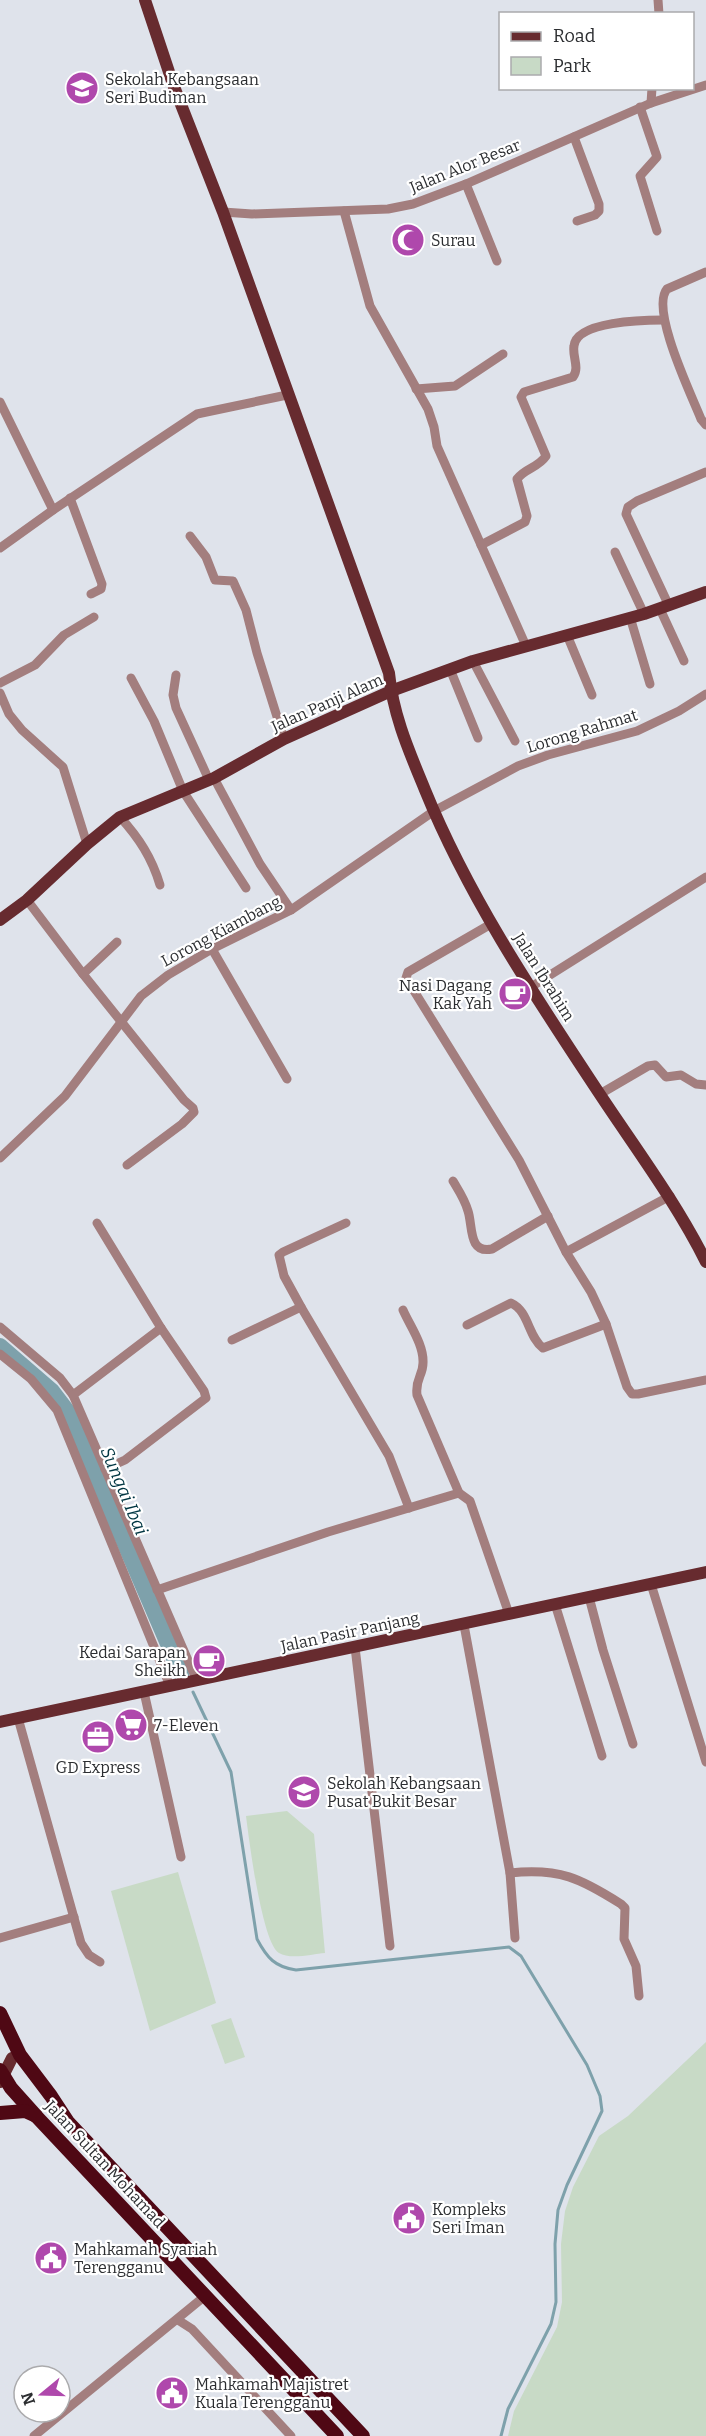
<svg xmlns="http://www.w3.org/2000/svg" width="706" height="2436" viewBox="0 0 706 2436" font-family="Bitter,serif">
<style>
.green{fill:#c8dac6}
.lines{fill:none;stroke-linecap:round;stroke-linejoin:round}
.stream{stroke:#7ea1ab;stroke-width:3}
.river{stroke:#7ea1ab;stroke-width:16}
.minor{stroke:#a37e7e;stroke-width:9}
.major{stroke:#672b2f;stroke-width:12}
.highway{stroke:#4f0814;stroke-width:14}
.labels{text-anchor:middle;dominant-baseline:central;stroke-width:4.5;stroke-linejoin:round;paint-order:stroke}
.poi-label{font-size:16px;fill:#2c2e31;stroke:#fff;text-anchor:start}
.street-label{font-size:16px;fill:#2c2e31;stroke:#fff}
.water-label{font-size:18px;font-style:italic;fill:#003642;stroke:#fff}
</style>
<rect width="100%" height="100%" fill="#dfe3eb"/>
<g class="green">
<path d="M 287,1811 L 314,1834 L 325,1953 C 313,1954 290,1960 279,1953 C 262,1943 249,1839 246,1816 Z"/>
<path d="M 178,1872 L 216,2003 L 150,2031 L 111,1891 Z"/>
<path d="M 231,2018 L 245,2057 L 225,2064 L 211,2025 Z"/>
<path d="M 706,2042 L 706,2436 L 508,2436 L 514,2411 L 557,2327 L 562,2302 L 561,2244 L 565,2211 L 573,2187 L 599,2136 L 628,2116 Z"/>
</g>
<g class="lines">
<path class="stream" d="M 193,1692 L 231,1772 L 257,1939 C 267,1958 275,1967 296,1970 L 509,1947 L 521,1956 L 587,2065 L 600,2096 L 602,2111 L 567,2185 L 558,2210 L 555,2244 L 556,2302 L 551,2324 L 508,2409 L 501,2436"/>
<path class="river" d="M 0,1346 L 52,1391 L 68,1412 L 181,1674"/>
<g class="minor">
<path d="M 658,0 L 659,14"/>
<path d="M 651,103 L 652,88"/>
<path d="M 640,107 L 657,157 L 640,176 L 657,231"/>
<path d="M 574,137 L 599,204 L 599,211 L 595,215 L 577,221"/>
<path d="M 466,184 L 497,261"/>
<path d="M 344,211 L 370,306 L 428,409 L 434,427 L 437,446 L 526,646"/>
<path d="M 223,212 L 252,214 L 388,209 L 413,204 L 466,184 L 651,103 L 706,85"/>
<path d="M 706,272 L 667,289 C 650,309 691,394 701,419 L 706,425"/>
<path d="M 416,389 L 455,386 L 503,354"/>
<path d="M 0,402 L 53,510"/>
<path d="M 70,498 L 102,584 L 101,589 L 91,594"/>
<path d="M 190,536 L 206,557 L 215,580 L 233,581 L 246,610 L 257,653 L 284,739"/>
<path d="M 481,545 L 525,522 L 527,516 L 517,479 C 525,468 538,468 546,456 L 521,397 L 524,392 L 573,377 C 580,368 572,356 574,346 C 576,321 645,320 663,320"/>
<path d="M 0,548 L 53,510 L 197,414 L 287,395"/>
<path d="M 615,552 L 644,614"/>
<path d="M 669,606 L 626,514 L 628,507 L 637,501 L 706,472"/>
<path d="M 660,609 L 684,661"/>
<path d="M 630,617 L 650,684"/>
<path d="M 567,635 L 592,695"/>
<path d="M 473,661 L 515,741"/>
<path d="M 450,669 L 478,738"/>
<path d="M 176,675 L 173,695 L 176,708 L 209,780"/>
<path d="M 131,678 L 154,721 L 183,791 L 246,888"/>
<path d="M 0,683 L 35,665 L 64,635 L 94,617"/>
<path d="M 0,693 L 9,714 L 22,730 L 63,767 L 87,844"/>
<path d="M 214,778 L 260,864 L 291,910"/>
<path d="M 120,817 C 139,838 152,858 160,885"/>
<path d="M 27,900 L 83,974 L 184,1100 L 193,1108 L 194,1112 L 182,1124 L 127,1165"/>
<path d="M 491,924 L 408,972 L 406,978 L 519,1160 L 566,1252 L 591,1292 L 606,1324 L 627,1387 L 632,1394 L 638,1394 L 706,1380"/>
<path d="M 212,949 L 287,1079"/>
<path d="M 83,974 L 117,942"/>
<path d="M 531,987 L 706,877"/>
<path d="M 600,1094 L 648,1066 L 655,1065 L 666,1077 L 681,1075 L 696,1084 L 706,1085"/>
<path d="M 0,1158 L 65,1096 L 141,996 L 168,975 L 212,949 L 291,910 L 434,811 L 518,766 L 548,755 L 637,731 L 679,711 L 706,694"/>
<path d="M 453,1181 C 459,1191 465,1200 468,1211 C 473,1226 468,1254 492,1249 L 548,1216"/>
<path d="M 97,1223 L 161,1328 L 204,1391 L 206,1398 L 125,1460 L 105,1469"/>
<path d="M 346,1223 L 283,1252 L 279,1255 L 284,1276 L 301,1307 L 389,1456 L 409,1508"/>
<path d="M 566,1252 L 670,1196"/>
<path d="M 403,1310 C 410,1326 424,1345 423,1363 C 423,1376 415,1378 417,1395 L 459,1493 L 470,1501 L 509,1614"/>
<path d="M 467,1325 L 511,1303 C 529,1311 528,1337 543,1348 L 606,1324"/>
<path d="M 0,1327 L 60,1378 L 73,1395 L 197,1681"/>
<path d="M 232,1340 L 301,1307"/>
<path d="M 0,1354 L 31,1379 L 57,1410 L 170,1686"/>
<path d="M 73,1395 L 161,1328"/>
<path d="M 651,1584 L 706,1762"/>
<path d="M 157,1590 L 328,1532 L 459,1493"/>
<path d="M 589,1597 L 603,1650 L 633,1744"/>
<path d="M 555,1604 L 602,1756"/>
<path d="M 464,1625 L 510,1873 L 515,1938"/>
<path d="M 355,1647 L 390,1946"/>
<path d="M 144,1692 L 181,1857"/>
<path d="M 18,1718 L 81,1943 L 89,1955 L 100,1962"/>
<path d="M 510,1873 C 560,1868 580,1878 621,1904 L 625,1908 L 624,1939 L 636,1966 L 639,1996"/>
<path d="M 0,1938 L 74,1917"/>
<path d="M 178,2320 L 192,2329 L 291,2436"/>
<path d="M 34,2436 L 205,2296"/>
</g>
<g class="major">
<path d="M 145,0 L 173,84 L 223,212 L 389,673 C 393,715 409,751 425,790 C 469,898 535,996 599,1093 C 636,1149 676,1202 706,1262"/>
<path d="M 0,920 L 27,900 L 87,844 L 120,817 L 214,778 L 284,739 L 391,691 L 473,661 L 644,614 L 706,592"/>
<path d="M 0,1722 L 706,1572"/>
<path d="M 0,2082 L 12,2058"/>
</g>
<g class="highway">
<path d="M 0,2013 L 20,2055 L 51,2096 L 68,2122 L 363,2436"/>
<path d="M 0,2070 L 11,2088 L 37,2117 L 337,2436"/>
<path d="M 0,2113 L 25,2111 L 36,2116"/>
</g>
</g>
<defs>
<g id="school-disc" transform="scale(1.725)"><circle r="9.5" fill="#af48ac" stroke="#fff"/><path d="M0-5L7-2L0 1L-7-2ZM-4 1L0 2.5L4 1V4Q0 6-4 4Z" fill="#fff"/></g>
<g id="mosque-disc" transform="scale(1.725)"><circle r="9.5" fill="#af48ac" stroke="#fff"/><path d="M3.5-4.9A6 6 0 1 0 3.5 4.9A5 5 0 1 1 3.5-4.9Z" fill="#fff"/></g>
<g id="cafe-disc" transform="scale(1.725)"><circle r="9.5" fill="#af48ac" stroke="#fff"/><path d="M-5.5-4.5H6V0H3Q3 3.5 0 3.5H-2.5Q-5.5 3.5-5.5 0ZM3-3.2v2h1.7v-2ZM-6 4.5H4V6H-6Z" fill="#fff"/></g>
<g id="supermarket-disc" transform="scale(1.725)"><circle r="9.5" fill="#af48ac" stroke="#fff"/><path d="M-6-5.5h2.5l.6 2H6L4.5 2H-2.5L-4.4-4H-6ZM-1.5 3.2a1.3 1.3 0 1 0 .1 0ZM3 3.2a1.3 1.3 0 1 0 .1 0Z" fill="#fff"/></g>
<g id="office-disc" transform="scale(1.725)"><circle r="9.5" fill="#af48ac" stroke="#fff"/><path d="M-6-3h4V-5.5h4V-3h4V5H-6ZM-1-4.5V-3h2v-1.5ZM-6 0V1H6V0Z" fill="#fff"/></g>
<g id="civic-disc" transform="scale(1.725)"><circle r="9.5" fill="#af48ac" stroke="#fff"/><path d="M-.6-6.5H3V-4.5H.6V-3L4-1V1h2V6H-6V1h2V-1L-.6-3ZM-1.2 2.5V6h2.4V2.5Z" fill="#fff"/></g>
</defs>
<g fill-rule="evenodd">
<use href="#school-disc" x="82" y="88"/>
<use href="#mosque-disc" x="408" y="240"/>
<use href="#cafe-disc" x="515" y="994"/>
<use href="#cafe-disc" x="209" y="1661"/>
<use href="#supermarket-disc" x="131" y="1725"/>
<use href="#office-disc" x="98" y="1737"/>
<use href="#school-disc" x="304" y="1792"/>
<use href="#civic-disc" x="409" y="2218"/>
<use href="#civic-disc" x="51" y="2258"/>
<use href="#civic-disc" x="172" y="2393"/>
</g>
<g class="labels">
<g class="poi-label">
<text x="105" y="79">Sekolah Kebangsaan<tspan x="105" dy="18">Seri Budiman</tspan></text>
<text x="431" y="240">Surau</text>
<text x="492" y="985" text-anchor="end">Nasi Dagang<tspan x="492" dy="18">Kak Yah</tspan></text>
<text x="186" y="1652" text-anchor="end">Kedai Sarapan<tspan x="186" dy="18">Sheikh</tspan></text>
<text x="154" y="1725">7-Eleven</text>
<text x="98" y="1767" text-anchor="middle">GD Express</text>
<text x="327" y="1783">Sekolah Kebangsaan<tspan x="327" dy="18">Pusat Bukit Besar</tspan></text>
<text x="432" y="2209">Kompleks<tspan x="432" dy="18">Seri Iman</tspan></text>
<text x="74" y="2249">Mahkamah Syariah<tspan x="74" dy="18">Terengganu</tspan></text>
<text x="195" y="2384">Mahkamah Majistret<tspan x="195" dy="18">Kuala Terengganu</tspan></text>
</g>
<g class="street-label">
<text transform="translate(465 166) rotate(-22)">Jalan Alor Besar</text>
<text transform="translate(327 703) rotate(-24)">Jalan Panji Alam</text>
<text transform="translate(582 731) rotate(-17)">Lorong Rahmat</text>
<text transform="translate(221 931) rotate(-28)">Lorong Kiambang</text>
<text transform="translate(544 977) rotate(58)">Jalan Ibrahim</text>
<text transform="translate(350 1632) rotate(-12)">Jalan Pasir Panjang</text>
<text transform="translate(105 2164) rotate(47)">Jalan Sultan Mohamad</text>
</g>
<g class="water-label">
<text transform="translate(124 1491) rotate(67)">Sungai Ibai</text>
</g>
</g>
<rect x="499" y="12" width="195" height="78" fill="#ffffff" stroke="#ababad" stroke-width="1.5"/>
<rect x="511" y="32" width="30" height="9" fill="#672b2f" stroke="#ababad" stroke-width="1.5"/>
<text x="553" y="42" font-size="18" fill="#2c2e31">Road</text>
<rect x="511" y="57" width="30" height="18" fill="#c8dac6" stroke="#ababad" stroke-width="1.5"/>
<text x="553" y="72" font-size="18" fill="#2c2e31">Park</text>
<g transform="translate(42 2394) rotate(251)"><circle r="28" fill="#ffffff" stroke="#ababad" stroke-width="1.5"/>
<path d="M0-4.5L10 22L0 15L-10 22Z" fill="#af48ac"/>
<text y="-9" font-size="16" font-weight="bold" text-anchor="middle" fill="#2c2e31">N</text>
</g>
</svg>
